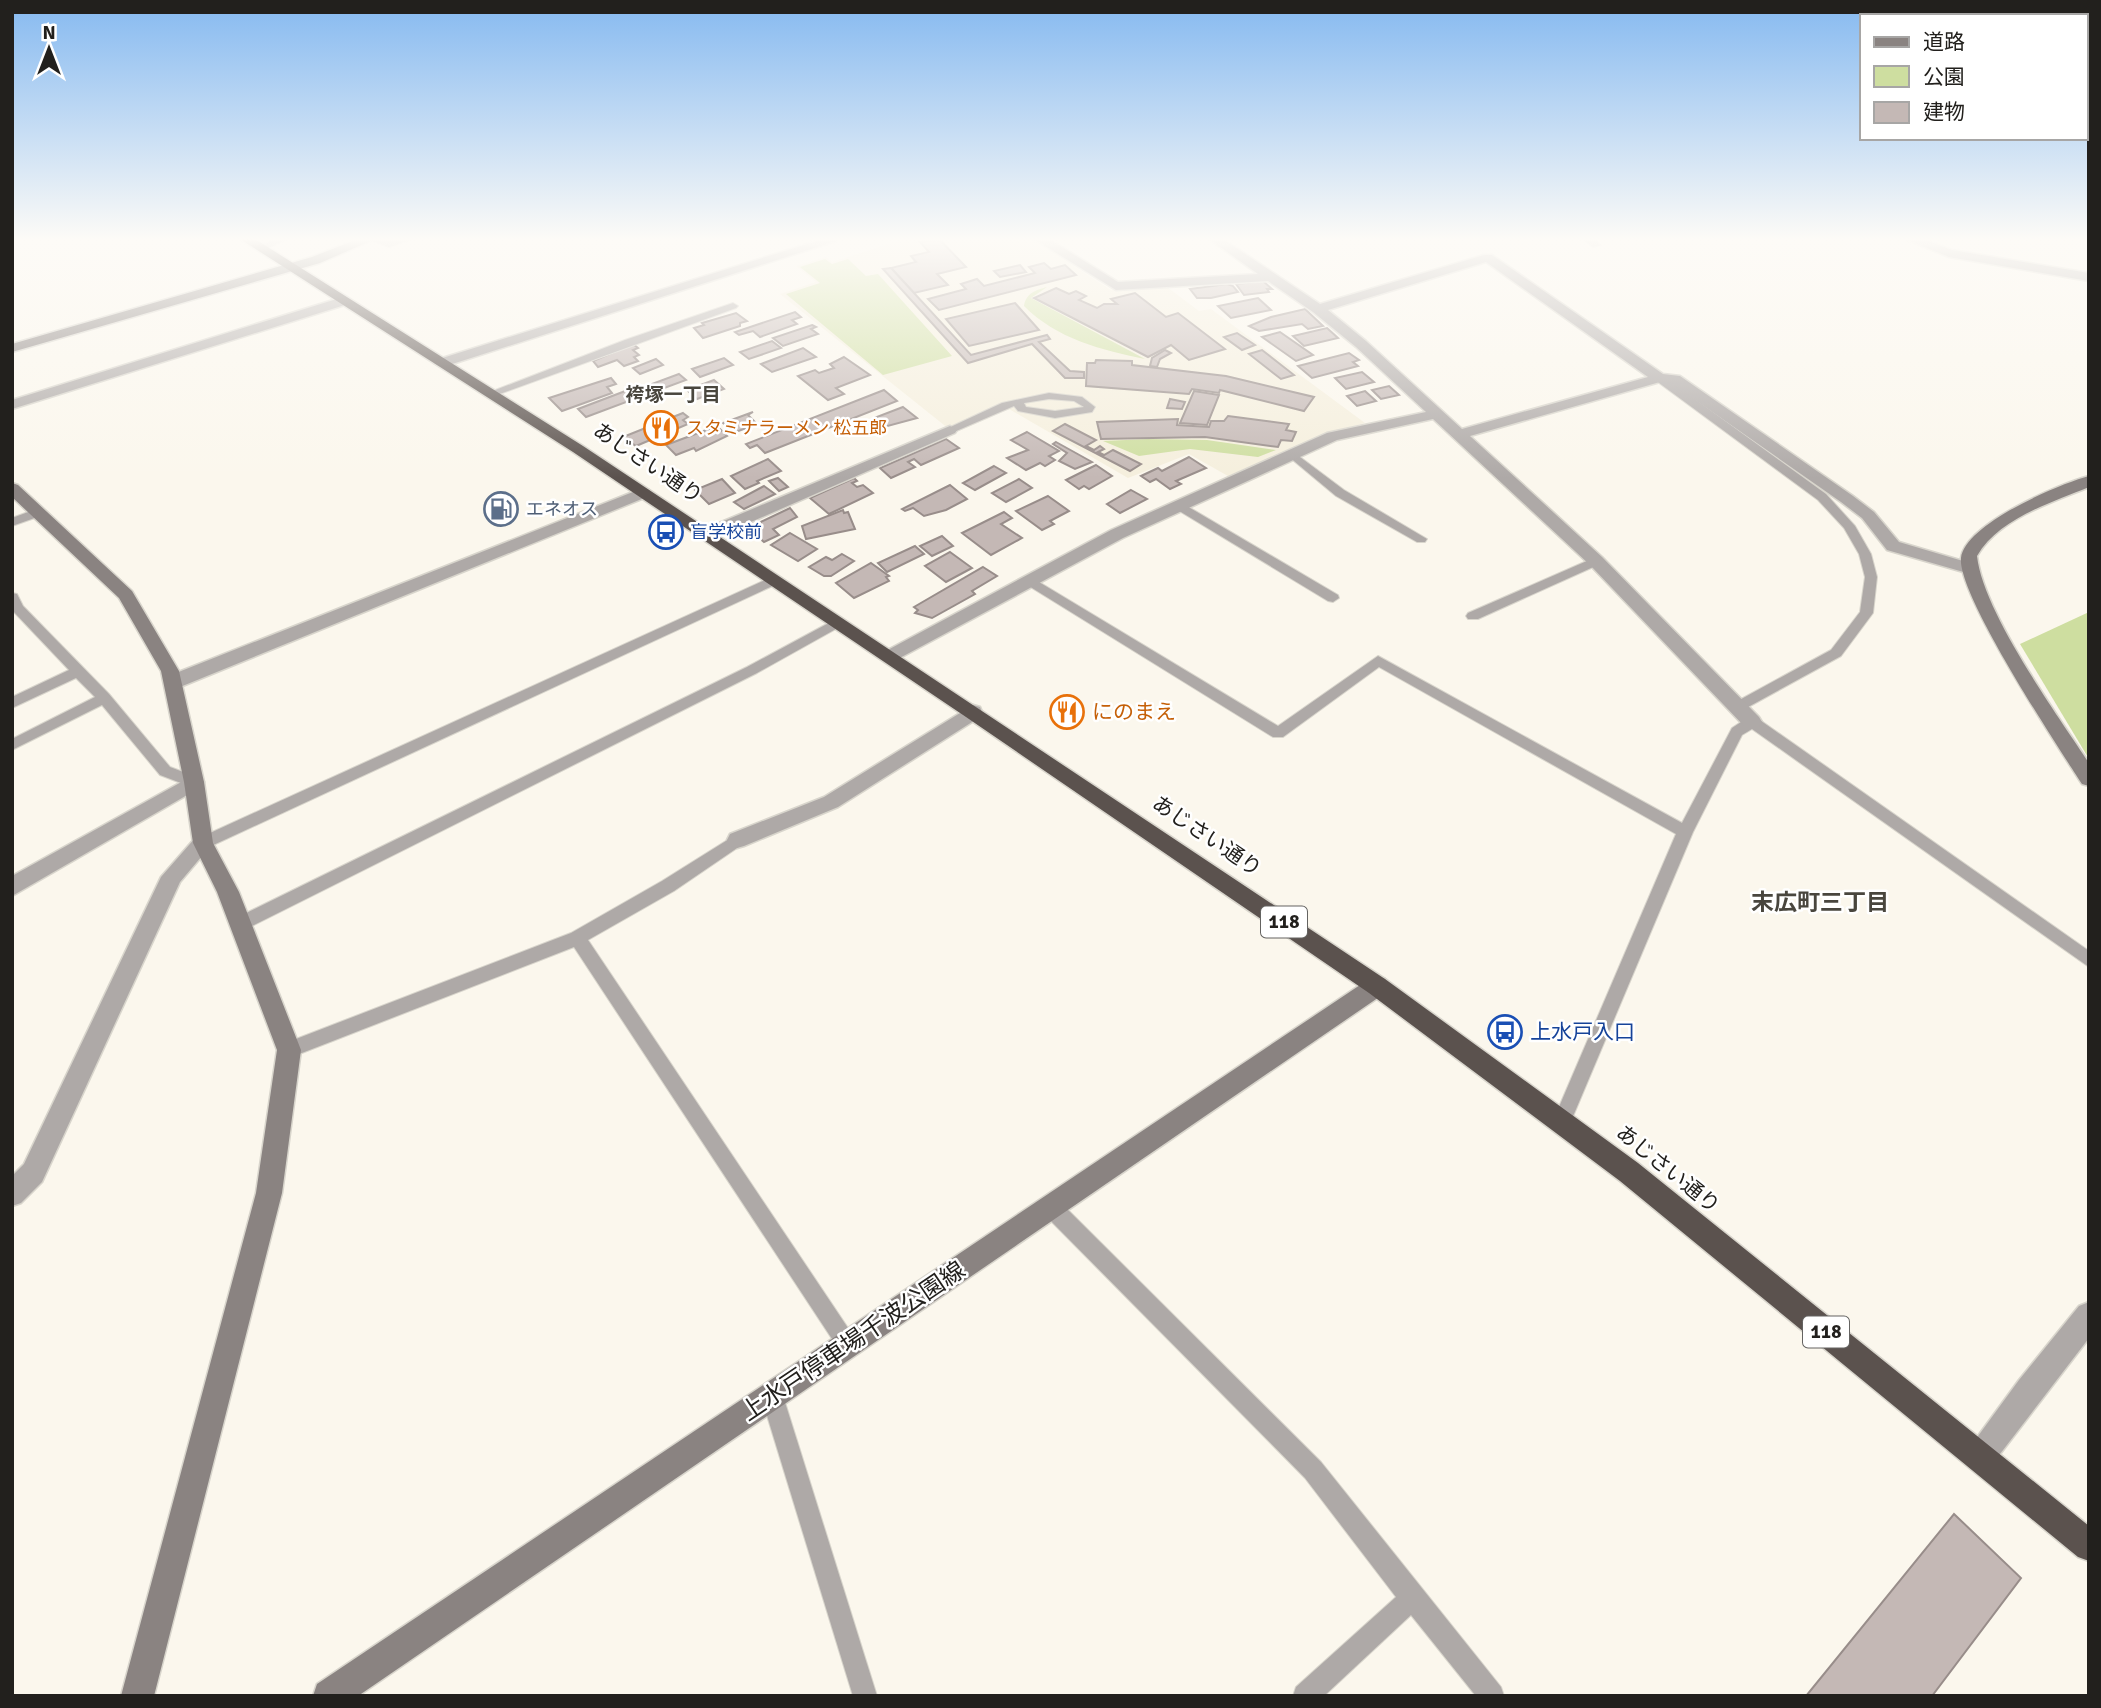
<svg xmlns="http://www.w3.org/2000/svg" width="2101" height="1708" viewBox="0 0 2101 1708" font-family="Signika,'Noto Sans JP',sans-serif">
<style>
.built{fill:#f5efdd}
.green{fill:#cedea0}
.building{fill:#c4b8b5;stroke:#988d8a;stroke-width:2}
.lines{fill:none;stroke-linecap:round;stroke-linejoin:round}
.lane-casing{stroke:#d8d5cc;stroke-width:2}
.street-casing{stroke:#d8d5cc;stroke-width:3}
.secondary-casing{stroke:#d8d5cc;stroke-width:3}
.highway-casing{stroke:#d8d5cc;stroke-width:3}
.lane{fill:#aea9a7;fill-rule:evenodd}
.street{fill:#aea9a7;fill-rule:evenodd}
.secondary{fill:#8a8381;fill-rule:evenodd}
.highway{fill:#5b524e;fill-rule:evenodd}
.labels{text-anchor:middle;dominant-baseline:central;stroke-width:5;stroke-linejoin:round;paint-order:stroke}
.far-food-label{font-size:18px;fill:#c56008;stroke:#fff;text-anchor:start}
.far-service-label{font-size:18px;fill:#4e5e75;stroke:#fff;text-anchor:start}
.far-transit-label{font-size:18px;fill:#164399;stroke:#fff;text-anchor:start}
.far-neighbourhood-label{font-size:19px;font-weight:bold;fill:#49463e;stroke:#fff}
.shield{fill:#fff;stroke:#646361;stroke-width:2}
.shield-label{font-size:19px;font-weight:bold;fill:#22201d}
.street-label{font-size:21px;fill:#22201d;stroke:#fff}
.food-label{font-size:21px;fill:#c56008;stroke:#fff;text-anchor:start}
.transit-label{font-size:21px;fill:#164399;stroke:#fff;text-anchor:start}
.neighbourhood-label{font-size:23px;font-weight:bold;fill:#49463e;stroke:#fff}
.near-street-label{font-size:24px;fill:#22201d;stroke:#fff}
</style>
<rect width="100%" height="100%" fill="#fbf7ed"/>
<path class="built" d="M 904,239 L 1032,239 L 1111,290 L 1167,287 L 1199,311 L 1211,309 L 1365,423 L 1327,433 L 1228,476 L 1189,454 L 1128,478 L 1009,409 L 954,433 L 780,294 L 816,282 L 796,266 L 826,257 L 832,262 Z"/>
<g class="green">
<path d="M 825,259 L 832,264 L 848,259 L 866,276 L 878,274 L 952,356 L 883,375 L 786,294 L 820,283 L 800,267 Z"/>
<path d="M 1047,287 L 1031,298 L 1145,359 C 1101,350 1057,339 1024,306 C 1026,293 1036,290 1047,287 Z"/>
<path d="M 1148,439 L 1207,440 L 1276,450 L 1258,457 L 1190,449 L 1139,456 L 1103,441 Z"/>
<path d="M 2089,612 L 2089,759 L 2020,644 Z"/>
</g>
<g class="building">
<path d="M 939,239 L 966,267 L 937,274 L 948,285 L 914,293 L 891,268 L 916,262 L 911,256 L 929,252 L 920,242 Z"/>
<path d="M 1044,263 L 1051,269 L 1065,265 L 1076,275 L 939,310 L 928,299 L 966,289 L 961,284 L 977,279 L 984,286 L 1035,273 L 1029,267 Z"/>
<path d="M 1020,265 L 1026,272 L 1000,277 L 994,271 Z"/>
<path d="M 891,268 L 971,355 L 1047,335 L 1050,339 L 1039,342 L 1070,371 L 1084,372 L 1084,378 L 1065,378 L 1032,344 L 968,363 L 883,269 Z"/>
<path d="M 1263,281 L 1272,289 L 1267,289 L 1269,292 L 1244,295 L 1236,284 Z"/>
<path d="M 1227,284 L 1233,286 L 1238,292 L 1211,298 L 1197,298 L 1190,289 Z"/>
<path d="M 1056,288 L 1069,294 L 1076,291 L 1086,296 L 1079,300 L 1097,308 L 1104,304 L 1117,304 L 1111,299 L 1135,293 L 1166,317 L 1178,313 L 1225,349 L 1189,360 L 1171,345 L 1148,357 L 1034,298 Z"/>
<path d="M 1258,298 L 1271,310 L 1231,318 L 1218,306 Z"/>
<path d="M 1015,303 L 1039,330 L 969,346 L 946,319 Z"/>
<path d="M 1305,309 L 1323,326 L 1308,329 L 1302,324 L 1259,331 L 1249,326 L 1271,317 Z"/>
<path d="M 795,312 L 801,317 L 792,320 L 797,324 L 760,337 L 753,331 L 739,335 L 735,332 Z"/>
<path d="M 736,313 L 747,321 L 740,323 L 740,326 L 703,338 L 694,328 L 704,325 L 702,323 Z"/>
<path d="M 812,325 L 816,327 L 811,329 L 818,334 L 783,346 L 773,338 Z"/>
<path d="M 1327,328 L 1338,338 L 1304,346 L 1293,336 Z"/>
<path d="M 1280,332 L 1313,355 L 1296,361 L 1262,337 Z"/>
<path d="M 1237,333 L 1255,345 L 1242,350 L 1224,337 Z"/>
<path d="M 772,341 L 781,348 L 749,359 L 740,352 Z"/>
<path d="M 633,344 L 638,348 L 633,350 L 639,355 L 634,357 L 638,361 L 624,366 L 617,360 L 598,367 L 593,361 Z"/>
<path d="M 803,348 L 816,357 L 772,372 L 761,364 Z"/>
<path d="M 1165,350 L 1171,353 L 1160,359 L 1157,367 L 1150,366 L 1152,358 Z"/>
<path d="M 1262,350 L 1294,375 L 1281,379 L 1249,354 Z"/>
<path d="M 1349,353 L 1359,360 L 1353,362 L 1358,366 L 1312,378 L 1298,366 Z"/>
<path d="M 844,357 L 870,375 L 836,388 L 844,394 L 828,400 L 798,376 L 815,370 L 819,373 L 834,368 L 830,364 Z"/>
<path d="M 724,358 L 733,365 L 700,377 L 692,369 Z"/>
<path d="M 656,359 L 663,365 L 640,374 L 633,368 Z"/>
<path d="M 1096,360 L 1132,361 L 1132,365 L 1226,376 L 1314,397 L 1304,411 L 1220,390 L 1219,393 L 1192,389 L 1189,394 L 1086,386 L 1087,363 L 1095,363 Z"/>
<path d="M 1362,372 L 1374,382 L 1346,389 L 1335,378 Z"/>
<path d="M 679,374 L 686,380 L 656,391 L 649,385 Z"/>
<path d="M 611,378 L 616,384 L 607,387 L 612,393 L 562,411 L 549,398 Z"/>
<path d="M 714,380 L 724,389 L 697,399 L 687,390 Z"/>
<path d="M 1389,386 L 1399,395 L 1381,399 L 1372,390 Z"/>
<path d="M 628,390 L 637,398 L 586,417 L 578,409 Z"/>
<path d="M 884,390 L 897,401 L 765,453 L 757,445 L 750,448 L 746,444 Z"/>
<path d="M 1194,391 L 1219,395 L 1207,425 L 1180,423 Z"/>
<path d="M 1365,391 L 1376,401 L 1357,406 L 1347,396 Z"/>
<path d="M 1170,399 L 1185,402 L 1182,409 L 1167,408 Z"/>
<path d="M 903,407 L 917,418 L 884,427 L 874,418 Z"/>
<path d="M 753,412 L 748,415 L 757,424 L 736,432 L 723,423 Z"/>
<path d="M 683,413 L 688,417 L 683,420 L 688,424 L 636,446 L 623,437 Z"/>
<path d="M 1228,416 L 1289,424 L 1286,430 L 1296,432 L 1292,441 L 1281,440 L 1278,447 L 1205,437 L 1101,439 L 1097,422 L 1178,419 L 1177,425 L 1209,427 L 1211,421 L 1224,421 Z"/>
<path d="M 1065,424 L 1096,440 L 1086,446 L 1094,450 L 1100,446 L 1104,449 L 1098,452 L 1104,455 L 1113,450 L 1141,464 L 1130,471 L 1053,431 Z"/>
<path d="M 717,426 L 727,436 L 696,451 L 694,448 L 676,455 L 666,445 Z"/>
<path d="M 1027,432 L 1059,451 L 1049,456 L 1055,460 L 1045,466 L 1040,463 L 1026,470 L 1007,458 L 1028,450 L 1011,440 Z"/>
<path d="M 946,439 L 959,448 L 921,465 L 914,459 L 908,462 L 915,467 L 891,478 L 880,468 Z"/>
<path d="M 1056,442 L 1092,462 L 1075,469 L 1059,461 L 1067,453 L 1053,444 Z"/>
<path d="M 1189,457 L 1206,468 L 1176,481 L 1181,484 L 1170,489 L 1156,479 L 1150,482 L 1141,476 L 1158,468 L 1162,471 Z"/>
<path d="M 768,459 L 781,471 L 757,481 L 759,483 L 745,489 L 731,476 Z"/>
<path d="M 1096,465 L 1112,476 L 1089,489 L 1084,486 L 1079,489 L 1066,480 Z"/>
<path d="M 994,466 L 1006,473 L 975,490 L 963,483 Z"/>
<path d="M 778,478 L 788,487 L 779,491 L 769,481 Z"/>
<path d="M 854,478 L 857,481 L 852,483 L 857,487 L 863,485 L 873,493 L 829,514 L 810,498 Z"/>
<path d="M 722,479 L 735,493 L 709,504 L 695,490 Z"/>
<path d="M 1019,479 L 1032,488 L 1006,502 L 992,493 Z"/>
<path d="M 950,485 L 967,499 L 946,510 L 924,516 L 913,508 L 905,511 L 902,509 Z"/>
<path d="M 764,486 L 775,494 L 744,509 L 734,502 Z"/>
<path d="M 1131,490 L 1147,499 L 1120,513 L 1107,504 Z"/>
<path d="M 1048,496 L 1069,511 L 1050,521 L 1054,524 L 1042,530 L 1016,511 Z"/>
<path d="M 790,508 L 797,517 L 773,529 L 779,535 L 764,542 L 748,528 Z"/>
<path d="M 843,510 L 844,513 L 848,512 L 855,529 L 806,539 L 802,526 Z"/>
<path d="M 1004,512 L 1012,518 L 1001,524 L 1022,538 L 991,555 L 962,533 Z"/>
<path d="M 790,533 L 817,549 L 798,561 L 771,545 Z"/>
<path d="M 942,536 L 953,546 L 932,556 L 920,546 Z"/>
<path d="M 915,546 L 924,554 L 887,572 L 878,563 Z"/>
<path d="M 950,552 L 972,568 L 946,582 L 925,566 Z"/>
<path d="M 842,554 L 854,561 L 831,576 L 824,576 L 809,567 L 826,557 L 832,560 Z"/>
<path d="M 871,563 L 889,576 L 886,577 L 889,581 L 854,598 L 836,583 Z"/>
<path d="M 983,567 L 997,576 L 972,591 L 975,594 L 932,618 L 915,613 L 918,610 L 914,607 Z"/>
<path d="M 1954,1514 L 2021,1578 L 1932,1696 L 1806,1696 Z"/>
</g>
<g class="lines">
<g class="lane-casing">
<g id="lane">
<path d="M 275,239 L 287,239 L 264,250 L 256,248 Z"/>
<path d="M 367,239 L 389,241 L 413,239 L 389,247 Z"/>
<path d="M 1582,239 L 1593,239 L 1601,245 L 1593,247 Z"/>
<path d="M 733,303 L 738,306 L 736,308 L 494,396 L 485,394 L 625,340 Z"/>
<path d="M 1655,376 L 1663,376 L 1826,494 L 1855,526 L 1871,554 L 1877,577 L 1873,613 L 1841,656 L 1739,712 L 1732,707 L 1734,703 L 1831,650 L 1860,612 L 1865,577 L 1859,554 L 1844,528 L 1818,500 L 1655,380 Z"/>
<path d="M 1049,393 L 1082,397 L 1095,407 L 1092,412 L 1055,418 L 1018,411 L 1014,406 L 954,432 L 944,430 L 1002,403 ZM 1049,399 L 1074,401 L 1084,407 L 1055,411 L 1026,407 L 1024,403 Z"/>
<path d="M 1292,451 L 1344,490 L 1427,539 L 1425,542 L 1417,542 L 1336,496 L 1288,456 L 1288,452 Z"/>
<path d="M 1180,502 L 1338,595 L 1339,598 L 1333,602 L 1328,601 L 1176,509 L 1174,506 Z"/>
<path d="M 39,508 L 45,512 L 43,515 L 12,526 L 12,518 Z"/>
<path d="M 1596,557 L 1602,561 L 1600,564 L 1478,619 L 1468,619 L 1466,616 L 1468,613 Z"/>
<path d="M 774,576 L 779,577 L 779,583 L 209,847 L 197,847 L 195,843 L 197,839 Z"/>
<path d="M 1029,576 L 1278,726 L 1378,656 L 1682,823 L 1732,728 L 1747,718 L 1757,718 L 2089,951 L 2089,967 L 1752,729 L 1742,735 L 1693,832 L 1571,1121 L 1569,1127 L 1562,1130 L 1555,1127 L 1553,1121 L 1676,834 L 1379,667 L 1283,737 L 1273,737 L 1024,583 L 1023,580 Z"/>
<path d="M 12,593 L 17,594 L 23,606 L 109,694 L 170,767 L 199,778 L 201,782 L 199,786 L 194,788 L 160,775 L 102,705 L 12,750 L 12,739 L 95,697 L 76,678 L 12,708 L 12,697 L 69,670 L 13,611 Z"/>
<path d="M 838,618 L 843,619 L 843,625 L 757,673 L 246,929 L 240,931 L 234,929 L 232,924 L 234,919 L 747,667 Z"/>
<path d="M 737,834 L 743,836 L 745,840 L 743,844 L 674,891 L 588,940 L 854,1337 L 858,1344 L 854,1351 L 847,1355 L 840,1351 L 574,947 L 289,1058 L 283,1056 L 280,1050 L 283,1044 L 571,933 L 662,881 Z"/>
<path d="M 1050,1196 L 1057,1199 L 1321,1462 L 1501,1687 L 1504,1696 L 1476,1696 L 1411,1615 L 1324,1696 L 1293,1696 L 1296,1687 L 1396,1597 L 1305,1478 L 1043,1213 L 1040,1206 L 1043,1199 Z"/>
<path d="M 772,1385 L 780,1388 L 783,1396 L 877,1696 L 853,1696 L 761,1396 L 764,1388 Z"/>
</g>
</g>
<g class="street-casing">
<g id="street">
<path d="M 823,239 L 836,241 L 446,366 L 441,367 L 434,363 L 436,360 Z"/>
<path d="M 1034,239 L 1049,239 L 1118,282 L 1258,274 L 1209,239 L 1223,239 L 1320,304 L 1484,255 L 1492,255 L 1663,374 L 1680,376 L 1853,496 L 1874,512 L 1899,542 L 1973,564 L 1975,568 L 1967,573 L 1887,550 L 1862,518 L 1841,502 L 1671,383 L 1660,382 L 1470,436 L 1602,557 L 1759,717 L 1762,722 L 1759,727 L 1745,727 L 1590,565 L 1433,419 L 1337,440 L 1123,538 L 896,660 L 884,660 L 881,656 L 884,652 L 1111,530 L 1327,433 L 1426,412 L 1356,347 L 1313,312 L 1268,281 L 1116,290 ZM 1486,262 L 1648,377 L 1462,429 L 1366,341 L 1328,310 Z"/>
<path d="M 1905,239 L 1923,239 L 1952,250 L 2089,273 L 2089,281 L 1949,257 Z"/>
<path d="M 343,297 L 350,301 L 348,304 L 12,409 L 12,400 Z"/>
<path d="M 950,426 L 957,430 L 955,433 L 712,539 L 700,539 L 698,535 L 700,531 Z"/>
<path d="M 643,488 L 649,490 L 651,493 L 649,496 L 180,687 L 166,687 L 164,682 L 166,677 Z"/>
<path d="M 973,705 L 980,707 L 982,712 L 980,717 L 838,807 L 744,846 L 737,848 L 730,846 L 727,840 L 730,834 L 824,797 Z"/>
<path d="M 194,775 L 201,777 L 204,782 L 201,787 L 12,896 L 12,876 Z"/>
<path d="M 203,835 L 210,837 L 213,843 L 180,882 L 42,1182 L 21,1203 L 12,1206 L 12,1176 L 24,1164 L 161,877 L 196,837 Z"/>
<path d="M 2089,1302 L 2089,1338 L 1990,1467 L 1980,1472 L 1970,1467 L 1965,1457 L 1970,1447 L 2019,1380 L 2079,1306 Z"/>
</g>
</g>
<g class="secondary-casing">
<g id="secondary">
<path d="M 358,239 L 375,239 L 320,263 L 12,352 L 12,344 L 312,257 Z"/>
<path d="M 2089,476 L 2089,487 C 2051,503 1999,518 1977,556 C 1983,612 2056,713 2089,763 L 2089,786 L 2082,784 C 2058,747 1957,594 1961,558 C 1965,524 2059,484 2089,476 Z"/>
<path d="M 12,483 L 18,485 L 132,591 L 179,671 L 204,782 L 213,843 L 239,892 L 301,1050 L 282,1193 L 154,1696 L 121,1696 L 256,1193 L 277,1050 L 217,892 L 193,843 L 184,782 L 161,671 L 119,598 L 12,497 Z"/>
<path d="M 1377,976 L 1385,979 L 1388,986 L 1385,993 L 358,1696 L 313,1696 L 317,1684 L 1369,979 Z"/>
</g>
</g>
<g class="highway-casing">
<path id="highway" d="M 240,239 L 255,239 L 583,446 L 1385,979 L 1638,1163 L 2089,1526 L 2089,1561 L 2078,1557 L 1620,1181 L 1369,993 L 966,717 L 573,452 Z"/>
</g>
<use href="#lane" class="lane"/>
<use href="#street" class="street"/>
<use href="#secondary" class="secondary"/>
<use href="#highway" class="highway"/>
</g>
<linearGradient id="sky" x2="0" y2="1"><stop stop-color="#85b9f0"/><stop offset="0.5" stop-color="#fdfbf7"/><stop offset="1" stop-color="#fdfbf7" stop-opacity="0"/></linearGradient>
<rect width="2101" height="478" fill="url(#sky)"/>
<defs>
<g id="restaurant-ring" transform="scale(1.75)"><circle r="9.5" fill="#fff" stroke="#e8710a" stroke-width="1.5"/><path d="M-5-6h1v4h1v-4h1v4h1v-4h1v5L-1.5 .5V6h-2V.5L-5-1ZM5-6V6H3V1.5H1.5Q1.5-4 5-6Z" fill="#e8710a"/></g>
<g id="fuel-ring" transform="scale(1.75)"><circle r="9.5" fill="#fff" stroke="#5c6f8a" stroke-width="1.5"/><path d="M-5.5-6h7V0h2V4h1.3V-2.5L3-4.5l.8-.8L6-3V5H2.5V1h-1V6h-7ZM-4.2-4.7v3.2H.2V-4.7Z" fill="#5c6f8a"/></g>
<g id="bus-ring" transform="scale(1.75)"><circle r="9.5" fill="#fff" stroke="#1a4fb4" stroke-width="1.5"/><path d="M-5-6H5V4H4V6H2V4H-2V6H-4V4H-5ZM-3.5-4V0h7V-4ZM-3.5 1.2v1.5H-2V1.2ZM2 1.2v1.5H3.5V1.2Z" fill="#1a4fb4"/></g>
</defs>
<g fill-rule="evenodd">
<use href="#restaurant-ring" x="661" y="428"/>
<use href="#fuel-ring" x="501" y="509"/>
<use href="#bus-ring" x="666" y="532"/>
<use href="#restaurant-ring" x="1067" y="712"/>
<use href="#bus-ring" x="1505" y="1032"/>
</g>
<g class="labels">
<g class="far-food-label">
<text x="686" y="428">スタミナラーメン 松五郎</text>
</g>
<g class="far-service-label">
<text x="526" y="509">エネオス</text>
</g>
<g class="far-transit-label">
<text x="690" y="532">盲学校前</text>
</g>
<g class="far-neighbourhood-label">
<text x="673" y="395">袴塚一丁目</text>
</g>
<g class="shield">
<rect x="1261" y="906.5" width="46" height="31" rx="5"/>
<rect x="1803" y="1316.5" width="46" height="31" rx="5"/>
</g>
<g class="shield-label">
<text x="1284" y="922">118</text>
<text x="1826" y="1332">118</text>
</g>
<g class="street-label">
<text transform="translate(648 463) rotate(34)">あじさい通り</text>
<text transform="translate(1207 836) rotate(34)">あじさい通り</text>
<text transform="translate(1668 1169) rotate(39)">あじさい通り</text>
</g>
<g class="food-label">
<text x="1092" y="712">にのまえ</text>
</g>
<g class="transit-label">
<text x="1530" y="1032">上水戸入口</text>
</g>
<g class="neighbourhood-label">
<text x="1820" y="902">末広町三丁目</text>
</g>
<g class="near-street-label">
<text transform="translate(853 1341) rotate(-34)">上水戸停車場千波公園線</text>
</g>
</g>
<rect width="2101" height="1708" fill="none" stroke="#22201d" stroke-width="28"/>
<rect x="1860" y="14" width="228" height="126" fill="#ffffff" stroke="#a7a6a5" stroke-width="2"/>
<rect x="1874" y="37" width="35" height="10" fill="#8a8381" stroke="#a7a6a5" stroke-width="2"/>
<text x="1923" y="49" font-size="21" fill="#22201d">道路</text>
<rect x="1874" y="66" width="35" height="21" fill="#cedea0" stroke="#a7a6a5" stroke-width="2"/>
<text x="1923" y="84" font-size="21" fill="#22201d">公園</text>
<rect x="1874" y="102" width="35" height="21" fill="#c4b8b5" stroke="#a7a6a5" stroke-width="2"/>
<text x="1923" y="119" font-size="21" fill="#22201d">建物</text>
<g transform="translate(49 49)" stroke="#ffffff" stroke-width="5" paint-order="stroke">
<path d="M0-5L12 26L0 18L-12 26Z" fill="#22201d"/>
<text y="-10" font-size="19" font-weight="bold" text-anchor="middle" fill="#22201d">N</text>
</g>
</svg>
